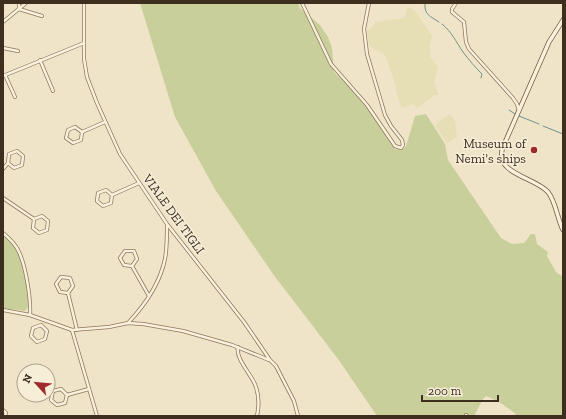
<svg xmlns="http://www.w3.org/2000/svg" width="566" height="419" viewBox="0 0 566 419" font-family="'Zilla Slab',serif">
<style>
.farmland{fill:#e6deb5}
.green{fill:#c9cf9b}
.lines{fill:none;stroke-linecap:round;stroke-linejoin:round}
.stream{stroke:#6f938a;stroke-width:1}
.street-casing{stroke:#8d765c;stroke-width:4}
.secondary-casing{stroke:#6f573f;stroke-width:5}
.street{stroke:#faf1dc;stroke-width:2.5}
.secondary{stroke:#faf1dc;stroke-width:3.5}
.poi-dot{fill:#9e2a2b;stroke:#f7eed8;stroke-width:1.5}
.labels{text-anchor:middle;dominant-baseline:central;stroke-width:3;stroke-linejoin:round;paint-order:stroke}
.poi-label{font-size:13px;fill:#3d2e20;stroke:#f7eed8;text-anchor:end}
.street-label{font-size:13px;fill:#3d2e20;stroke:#f7eed8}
</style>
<rect width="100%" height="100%" fill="#f0e4c8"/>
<g class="farmland">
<path d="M 407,7 L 411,8 L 416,12 L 432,36 L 430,46 L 430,57 L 438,67 L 434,83 L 439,95 L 435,95 L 417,108 L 413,104 L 402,108 L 398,99 L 395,83 L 385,55 L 369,46 L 367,31 L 377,22 L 390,20 L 405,18 Z"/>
<path d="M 450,114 L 455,121 L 457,137 L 447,143 L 435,125 Z"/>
</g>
<g class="green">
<path d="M 140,3 L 298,3 L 300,8 L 320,25 L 328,37 L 332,48 L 334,72 L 352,89 L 382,127 L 395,149 L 401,150 L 406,146 L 415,116 L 426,114 L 445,144 L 448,160 L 501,238 L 512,244 L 524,243 L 531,234 L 535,234 L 537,244 L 548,252 L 547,256 L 556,272 L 563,277 L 563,416 L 514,416 L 516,414 L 499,402 L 486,396 L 483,399 L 474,416 L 377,416 L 338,359 L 273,274 L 216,191 L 175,117 Z"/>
<path d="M 3,236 C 9,239 15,246 18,252 C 23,263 29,293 28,305 C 28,309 27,308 25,311 L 3,308 Z"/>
</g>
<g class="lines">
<g class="stream">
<path d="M 425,3 C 424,15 430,16 439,22"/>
<path d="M 442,24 C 452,32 456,42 463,52 C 469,60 475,67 482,74 L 481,78"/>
<path d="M 509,110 L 515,114"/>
<path d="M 519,116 L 539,124"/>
<path d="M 543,126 L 563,134"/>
</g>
<g class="street-casing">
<g id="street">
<path d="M 19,3 L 19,9 L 42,16"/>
<path d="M 84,3 L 84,59 L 87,77 L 97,103 L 120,154 L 167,224 L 244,322 L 270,360 L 276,366 L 294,401 L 298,416"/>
<path d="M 302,3 L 331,64 L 367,105 L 395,146 L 401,148 L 403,145 L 402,140 L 391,126 L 385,115 L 367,54 L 364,29 L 369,3"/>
<path d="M 456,3 L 452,9 L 452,12 L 464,22 L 466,42 L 469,49 L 513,98 L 517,104 L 519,110"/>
<path d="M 3,22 L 26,3"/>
<path d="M 3,48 L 18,51"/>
<path d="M 40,60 L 53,91"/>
<path d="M 5,75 L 15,97"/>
<path d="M 3,76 L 84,43"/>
<path d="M 75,127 L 82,132 L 81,140 L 73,143 L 66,138 L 68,130 Z"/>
<path d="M 82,132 L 105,122"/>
<path d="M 17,151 L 23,156 L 22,165 L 14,168 L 8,163 L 9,154 Z"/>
<path d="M 3,169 L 8,163"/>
<path d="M 106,190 L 112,195 L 111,203 L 103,206 L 97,201 L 98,193 Z"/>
<path d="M 112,195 L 139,183"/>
<path d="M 3,198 L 34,219"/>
<path d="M 42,216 L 48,221 L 47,230 L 39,233 L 33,228 L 34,219 Z"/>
<path d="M 3,233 C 9,238 16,245 19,252 C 26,267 31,299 30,315"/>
<path d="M 125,251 L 134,251 L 137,259 L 132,266 L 124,265 L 120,258 Z"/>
<path d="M 132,266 L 149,296"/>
<path d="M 61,277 L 70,278 L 73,286 L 68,293 L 60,292 L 56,284 Z"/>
<path d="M 68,293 L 77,330"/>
<path d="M 3,310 L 30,315 L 72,330 L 109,327 L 128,323 L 143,324 L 183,331 L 232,345 L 269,360"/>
<path d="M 128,323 C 145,305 160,283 165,259 C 167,248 167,236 167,225"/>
<path d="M 41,325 L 47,331 L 45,339 L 37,342 L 31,336 L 33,328 Z"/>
<path d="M 72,330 L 97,416"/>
<path d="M 238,347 C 235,359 253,376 256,387 C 259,396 259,407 257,416"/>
<path d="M 61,389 L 67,395 L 65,403 L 57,405 L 51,400 L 53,391 Z"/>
<path d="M 67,395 L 89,389"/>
<path d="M 3,410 L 6,413 L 5,416"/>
<path d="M 466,415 L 467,416"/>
</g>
</g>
<g class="secondary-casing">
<path id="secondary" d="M 563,20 L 549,42 L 503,147 C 493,174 535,177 548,192 C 556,202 557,218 563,230"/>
</g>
<use href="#street" class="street"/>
<use href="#secondary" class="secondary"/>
</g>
<circle class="poi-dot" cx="534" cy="150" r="4"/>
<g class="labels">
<g class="poi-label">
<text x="526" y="143">Museum of<tspan x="526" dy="15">Nemi's ships</tspan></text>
</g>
<g class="street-label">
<text transform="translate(174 214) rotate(54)">VIALE DEI TIGLI</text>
</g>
</g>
<rect width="566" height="419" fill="none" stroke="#3d2e20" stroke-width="8"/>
<g transform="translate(36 383) rotate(297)"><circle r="19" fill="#f7eed8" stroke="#ada18e"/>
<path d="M0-3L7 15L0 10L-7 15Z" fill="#9e2a2b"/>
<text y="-6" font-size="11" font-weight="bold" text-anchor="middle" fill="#3d2e20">N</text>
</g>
<path d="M422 395v6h76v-6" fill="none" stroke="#3d2e20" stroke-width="2"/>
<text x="428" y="395" font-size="12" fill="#3d2e20" stroke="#f7eed8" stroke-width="3" paint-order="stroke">200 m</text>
</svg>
